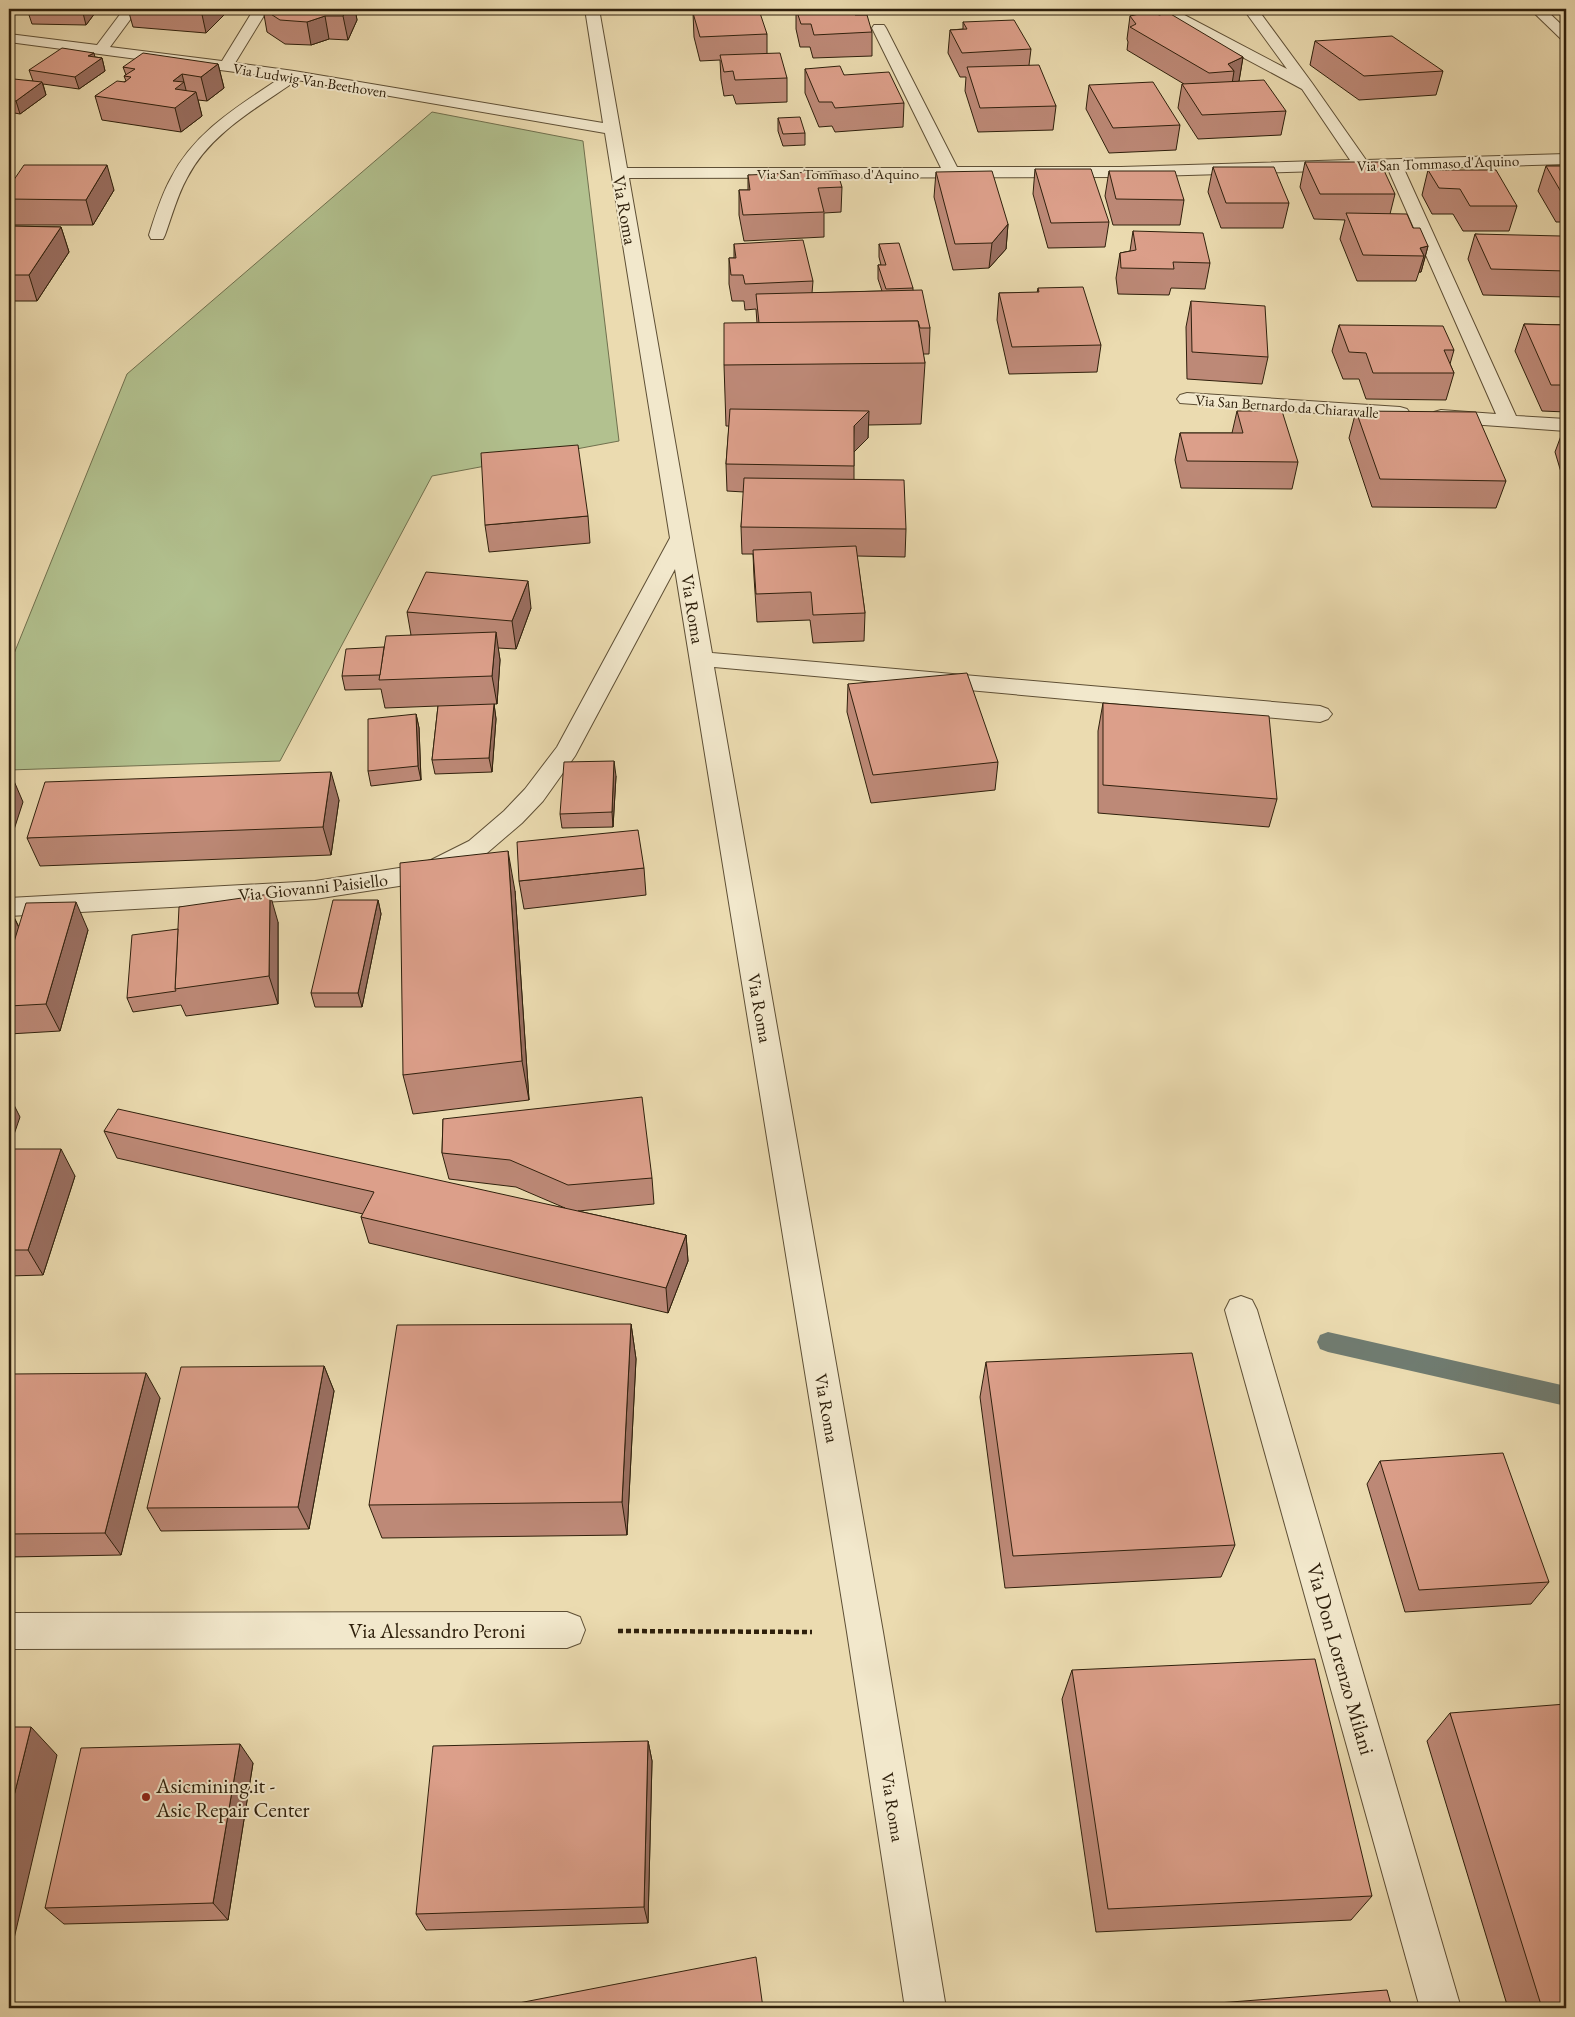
<svg xmlns="http://www.w3.org/2000/svg" width="1575" height="2017" viewBox="0 0 1575 2017" font-family="'EB Garamond',serif">
<style>
.green{fill:#b2c18f;stroke:#70704e}
.lines{fill:none;stroke-linecap:round;stroke-linejoin:round}
.stream{fill:#707c71;fill-rule:evenodd}
.minor-casing{stroke:#5e4f35;stroke-width:2}
.path{stroke:#2f200c;stroke-width:4.5;stroke-dasharray:5 3;stroke-linecap:butt}
.minor{fill:#f2e8cc;fill-rule:evenodd}
.wall{fill:#bd8977;stroke:#2f200c}
.shaded-wall{fill:#9a6f61;stroke:#2f200c}
.building{fill:#dc9f8a;stroke:#2f200c}
.poi-dot{fill:#8f2418;stroke:#f2e8cc;stroke-width:2}
.labels{text-anchor:middle;dominant-baseline:central;stroke-width:4;stroke-linejoin:round;paint-order:stroke}
.far-street-label{font-size:15px;fill:#2f200c;stroke:#f2e8cc}
.street-label{font-size:18px;fill:#2f200c;stroke:#f2e8cc}
.near-street-label{font-size:21px;fill:#2f200c;stroke:#f2e8cc}
.near-poi-label{font-size:21px;fill:#2f200c;stroke:#f2e8cc;text-anchor:start}
</style>
<rect width="100%" height="100%" fill="#ebdbb0"/>
<filter id="stains"><feTurbulence type="fractalNoise" baseFrequency=".004" numOctaves="4"/><feColorMatrix values="0 0 0 0 .2 0 0 0 0 .09 0 0 0 0 .02 0 0 0 .5 -.17"/></filter>
<radialGradient id="worn" r=".72"><stop offset=".6" stop-color="#630" stop-opacity="0"/><stop offset="1" stop-color="#630" stop-opacity=".3"/></radialGradient>
<path class="green" d="M 432,112 L 583,141 L 619,441 L 432,476 L 280,761 L 9,770 L 9,666 L 127,374 Z"/>
<g class="lines">
<path class="stream" d="M 1328,1332 L 1566,1386 L 1566,1406 L 1328,1352 L 1320,1349 L 1317,1342 L 1320,1335 Z"/>
<g class="minor-casing">
<g id="minor">
<path d="M 124,9 L 138,9 L 110,47 L 222,61 L 254,9 L 268,9 L 235,63 L 294,71 L 603,123 L 585,9 L 599,9 L 627,168 L 941,168 L 872,28 L 874,25 L 884,25 L 886,28 L 957,167 L 1121,167 L 1350,160 L 1302,89 L 1162,14 L 1159,9 L 1173,9 L 1287,69 L 1247,14 L 1254,10 L 1259,11 L 1312,83 L 1366,160 L 1566,154 L 1566,164 L 1404,169 L 1516,416 L 1566,419 L 1566,431 L 1441,422 L 1434,420 L 1431,416 L 1434,412 L 1441,410 L 1496,414 L 1388,169 L 1121,177 L 629,178 L 712,653 L 1320,706 L 1328,709 L 1332,714 L 1328,719 L 1320,722 L 714,667 L 883,1632 L 946,2008 L 905,2008 L 847,1632 L 675,569 L 575,756 L 543,801 L 522,823 L 487,853 L 471,862 L 449,873 L 412,884 L 315,899 L 9,916 L 9,898 L 315,881 L 412,866 L 431,860 L 469,841 L 504,811 L 525,789 L 557,747 L 670,538 L 605,133 L 297,80 C 257,108 210,133 187,178 C 177,196 172,216 165,235 L 163,239 L 151,239 L 149,235 C 155,216 161,196 171,178 C 195,131 239,106 280,78 L 9,42 L 9,34 L 97,45 Z"/>
<path d="M 1530,9 L 1545,9 L 1566,29 L 1566,40 L 1561,39 Z"/>
<path d="M 1187,393 L 1400,407 L 1407,409 L 1410,413 L 1407,417 L 1400,419 L 1180,403 L 1177,399 L 1180,395 Z"/>
<path d="M 1241,1296 L 1252,1300 L 1257,1310 L 1461,2008 L 1420,2008 L 1225,1310 L 1230,1300 Z"/>
<path d="M 567,1612 L 580,1617 L 585,1630 L 580,1643 L 567,1648 L 9,1649 L 9,1613 Z"/>
</g>
</g>
<path class="path" d="M 618,1631 L 812,1632"/>
<use href="#minor" class="minor"/>
</g>
<g class="wall">
<path d="M 27,9 L 98,9 L 86,25 L 32,24 Z"/>
<path d="M 128,9 L 225,9 L 226,13 L 206,33 L 133,27 Z"/>
<path d="M 263,9 L 355,9 L 357,20 L 348,40 L 329,39 L 311,45 L 285,44 L 267,32 Z"/>
<path d="M 796,9 L 844,9 L 855,15 L 872,32 L 872,56 L 813,58 L 810,47 L 800,47 L 796,29 Z"/>
<path d="M 1312,9 L 1350,9 L 1314,11 Z"/>
<path d="M 693,13 L 767,34 L 767,54 L 787,78 L 787,102 L 736,104 L 733,95 L 724,96 L 721,79 L 720,60 L 700,61 L 694,37 Z"/>
<path d="M 1159,15 L 1243,57 L 1239,81 L 1237,82 L 1286,111 L 1281,135 L 1198,139 L 1178,108 L 1182,84 L 1184,84 L 1127,50 L 1128,42 L 1127,39 L 1130,16 Z"/>
<path d="M 963,22 L 1031,49 L 1029,65 L 1056,106 L 1053,130 L 978,132 L 965,91 L 966,77 L 960,77 L 948,53 L 950,30 L 963,29 Z"/>
<path d="M 1315,41 L 1443,71 L 1436,95 L 1359,100 L 1310,65 Z"/>
<path d="M 95,57 L 102,58 L 105,71 L 79,89 L 43,84 L 46,95 L 20,114 L 9,112 L 9,82 L 33,81 L 29,70 Z"/>
<path d="M 218,64 L 224,88 L 207,101 L 198,100 L 202,116 L 181,132 L 102,120 L 95,96 L 126,81 L 124,76 L 126,75 L 123,67 Z"/>
<path d="M 805,69 L 844,75 L 904,103 L 903,127 L 835,132 L 832,126 L 819,127 L 805,93 Z"/>
<path d="M 1089,85 L 1180,125 L 1176,150 L 1109,153 L 1086,109 Z"/>
<path d="M 778,118 L 805,133 L 805,145 L 783,146 L 778,131 Z"/>
<path d="M 1305,162 L 1395,194 L 1390,214 L 1413,228 L 1428,246 L 1421,272 L 1419,272 L 1416,281 L 1357,281 L 1340,239 L 1345,220 L 1314,219 L 1300,187 Z"/>
<path d="M 1546,166 L 1566,166 L 1566,222 L 1556,222 L 1538,191 Z"/>
<path d="M 1213,167 L 1289,203 L 1283,228 L 1221,228 L 1208,192 Z"/>
<path d="M 1035,169 L 1109,222 L 1105,247 L 1048,248 L 1033,194 Z"/>
<path d="M 1428,170 L 1517,206 L 1509,231 L 1463,231 L 1453,214 L 1432,214 L 1422,195 Z"/>
<path d="M 1109,171 L 1184,200 L 1180,225 L 1113,225 L 1105,196 Z"/>
<path d="M 936,172 L 1008,224 L 1006,249 L 989,268 L 953,270 L 934,197 Z"/>
<path d="M 748,175 L 842,187 L 841,212 L 824,213 L 824,237 L 744,241 L 739,215 L 739,190 L 748,190 Z"/>
<path d="M 9,187 L 114,190 L 93,225 L 9,225 Z"/>
<path d="M 9,226 L 61,227 L 69,252 L 37,301 L 9,301 Z"/>
<path d="M 1133,231 L 1210,263 L 1205,289 L 1171,288 L 1169,295 L 1118,294 L 1116,278 L 1120,253 L 1130,251 Z"/>
<path d="M 1475,234 L 1566,246 L 1566,297 L 1483,295 L 1468,259 Z"/>
<path d="M 734,244 L 813,281 L 812,293 L 882,291 L 878,279 L 878,265 L 881,265 L 879,257 L 879,244 L 913,288 L 913,290 L 930,328 L 929,354 L 923,354 L 925,363 L 921,424 L 868,425 L 868,438 L 854,452 L 854,479 L 906,529 L 905,557 L 857,556 L 865,613 L 864,641 L 813,643 L 810,620 L 757,622 L 754,577 L 753,554 L 742,554 L 741,527 L 744,492 L 727,491 L 726,464 L 729,426 L 726,426 L 724,365 L 757,323 L 756,309 L 745,310 L 744,301 L 732,301 L 729,284 L 729,258 L 734,258 Z"/>
<path d="M 1038,288 L 1101,345 L 1097,372 L 1009,374 L 997,320 L 999,293 L 1037,293 Z"/>
<path d="M 1191,301 L 1268,357 L 1262,384 L 1187,379 L 1186,327 Z"/>
<path d="M 1524,324 L 1566,325 L 1566,412 L 1542,411 L 1515,351 Z"/>
<path d="M 1339,325 L 1454,350 L 1450,364 L 1454,373 L 1446,400 L 1366,399 L 1359,379 L 1343,379 L 1332,351 Z"/>
<path d="M 1237,411 L 1298,462 L 1292,489 L 1181,488 L 1175,460 L 1180,433 L 1232,433 Z"/>
<path d="M 1356,411 L 1506,481 L 1496,508 L 1372,507 L 1349,438 Z"/>
<path d="M 1565,425 L 1566,425 L 1566,489 L 1555,452 Z"/>
<path d="M 588,516 L 590,543 L 489,552 L 485,525 Z"/>
<path d="M 531,608 L 516,649 L 498,648 L 500,660 L 497,704 L 494,704 L 496,719 L 492,772 L 435,774 L 432,760 L 438,706 L 385,708 L 381,689 L 345,690 L 342,676 L 384,647 L 411,635 L 407,612 Z"/>
<path d="M 848,684 L 998,762 L 995,790 L 871,803 L 847,712 Z"/>
<path d="M 1103,703 L 1277,799 L 1269,827 L 1098,813 L 1098,731 Z"/>
<path d="M 416,714 L 419,728 L 421,780 L 371,786 L 368,771 Z"/>
<path d="M 616,776 L 613,827 L 562,828 L 560,814 Z"/>
<path d="M 339,800 L 331,855 L 40,866 L 27,838 Z"/>
<path d="M 644,868 L 646,895 L 524,909 L 519,881 Z"/>
<path d="M 515,891 L 529,1100 L 413,1114 L 403,1075 Z"/>
<path d="M 378,900 L 381,914 L 362,1007 L 315,1007 L 311,993 Z"/>
<path d="M 9,907 L 19,927 L 88,930 L 60,1031 L 9,1034 Z"/>
<path d="M 278,922 L 278,1004 L 186,1016 L 181,1005 L 133,1012 L 127,998 Z"/>
<path d="M 443,1119 L 652,1178 L 654,1204 L 578,1211 L 686,1235 L 688,1261 L 668,1313 L 369,1243 L 361,1217 L 363,1214 L 117,1158 L 104,1131 L 565,1208 L 516,1187 L 449,1179 L 442,1153 Z"/>
<path d="M 9,1149 L 75,1176 L 43,1275 L 9,1276 Z"/>
<path d="M 631,1324 L 636,1359 L 627,1535 L 382,1538 L 369,1505 Z"/>
<path d="M 986,1362 L 1235,1545 L 1221,1577 L 1005,1588 L 980,1397 Z"/>
<path d="M 324,1366 L 334,1391 L 309,1529 L 161,1531 L 147,1508 Z"/>
<path d="M 9,1381 L 160,1398 L 121,1555 L 9,1557 Z"/>
<path d="M 1380,1461 L 1549,1582 L 1531,1604 L 1405,1612 L 1367,1484 Z"/>
<path d="M 1072,1670 L 1372,1896 L 1351,1920 L 1096,1932 L 1062,1699 Z"/>
<path d="M 1450,1713 L 1566,2008 L 1508,2008 L 1427,1741 Z"/>
<path d="M 648,1741 L 652,1761 L 648,1923 L 426,1930 L 416,1914 Z"/>
<path d="M 253,1763 L 228,1920 L 64,1924 L 45,1908 Z"/>
</g>
<g class="shaded-wall">
<path d="M 82,9 L 98,9 L 86,25 Z"/>
<path d="M 202,9 L 225,9 L 226,13 L 206,33 L 201,10 Z"/>
<path d="M 347,9 L 355,9 L 357,20 L 348,40 L 343,16 Z"/>
<path d="M 325,16 L 329,39 L 311,45 L 307,22 Z"/>
<path d="M 94,53 L 96,62 L 102,58 L 105,71 L 79,89 L 75,77 L 88,56 Z"/>
<path d="M 1243,57 L 1239,81 L 1232,84 L 1234,71 L 1228,64 Z"/>
<path d="M 218,64 L 224,88 L 207,101 L 201,77 Z"/>
<path d="M 182,74 L 188,98 L 196,92 L 202,116 L 181,132 L 175,108 L 173,81 Z"/>
<path d="M 42,82 L 46,95 L 20,114 L 16,101 Z"/>
<path d="M 107,165 L 114,190 L 93,225 L 86,200 Z"/>
<path d="M 1008,224 L 1006,249 L 989,268 L 992,243 Z"/>
<path d="M 61,227 L 69,252 L 37,301 L 29,275 Z"/>
<path d="M 1428,246 L 1421,272 L 1419,272 L 1424,256 L 1420,248 Z"/>
<path d="M 869,411 L 868,438 L 853,453 L 854,426 Z"/>
<path d="M 528,581 L 531,608 L 516,649 L 512,621 Z"/>
<path d="M 496,632 L 500,660 L 497,704 L 492,676 Z"/>
<path d="M 494,704 L 496,719 L 492,772 L 489,758 Z"/>
<path d="M 416,714 L 419,728 L 421,780 L 418,766 Z"/>
<path d="M 614,761 L 616,776 L 613,827 L 612,812 Z"/>
<path d="M 331,772 L 339,800 L 331,855 L 323,827 Z"/>
<path d="M 11,774 L 23,802 L 9,845 L 9,779 Z"/>
<path d="M 508,851 L 515,891 L 529,1100 L 522,1061 Z"/>
<path d="M 270,894 L 278,922 L 278,1004 L 269,976 Z"/>
<path d="M 378,900 L 381,914 L 362,1007 L 358,993 Z"/>
<path d="M 76,902 L 88,930 L 60,1031 L 46,1004 Z"/>
<path d="M 9,907 L 20,930 L 9,965 Z"/>
<path d="M 13,1103 L 20,1117 L 9,1149 L 9,1114 Z"/>
<path d="M 61,1149 L 75,1176 L 43,1275 L 28,1250 Z"/>
<path d="M 686,1235 L 688,1261 L 668,1313 L 666,1288 Z"/>
<path d="M 631,1324 L 636,1359 L 627,1535 L 622,1502 Z"/>
<path d="M 324,1366 L 334,1391 L 309,1529 L 298,1507 Z"/>
<path d="M 146,1373 L 160,1398 L 121,1555 L 105,1533 Z"/>
<path d="M 31,1727 L 57,1755 L 9,1960 L 9,1816 Z"/>
<path d="M 648,1741 L 652,1761 L 648,1923 L 644,1907 Z"/>
<path d="M 240,1744 L 253,1763 L 228,1920 L 213,1903 Z"/>
</g>
<g class="building">
<path d="M 263,9 L 347,9 L 343,16 L 325,16 L 307,22 L 280,20 Z"/>
<path d="M 796,9 L 853,9 L 855,15 L 867,15 L 872,32 L 814,35 L 811,24 L 801,24 Z"/>
<path d="M 759,10 L 767,34 L 700,37 L 693,13 Z"/>
<path d="M 1153,11 L 1159,15 L 1169,13 L 1243,57 L 1228,64 L 1234,71 L 1209,73 L 1130,27 L 1136,24 L 1130,16 Z"/>
<path d="M 1014,20 L 1031,49 L 962,53 L 950,30 L 967,29 L 963,22 Z"/>
<path d="M 1392,36 L 1443,71 L 1364,76 L 1315,41 Z"/>
<path d="M 62,48 L 94,53 L 88,56 L 102,58 L 75,77 L 29,70 Z"/>
<path d="M 143,53 L 218,64 L 201,77 L 182,74 L 173,81 L 184,82 L 175,89 L 196,92 L 175,108 L 95,96 L 117,81 L 125,82 L 131,77 L 124,76 L 135,69 L 123,67 Z"/>
<path d="M 780,53 L 787,78 L 735,80 L 733,71 L 724,72 L 720,55 Z"/>
<path d="M 1039,65 L 1056,106 L 980,108 L 967,67 Z"/>
<path d="M 840,66 L 844,75 L 889,72 L 904,103 L 835,108 L 832,102 L 819,102 L 805,69 Z"/>
<path d="M 14,79 L 42,82 L 16,101 L 9,100 L 9,82 Z"/>
<path d="M 1264,80 L 1286,111 L 1202,115 L 1182,84 Z"/>
<path d="M 1153,82 L 1180,125 L 1113,128 L 1089,85 Z"/>
<path d="M 800,117 L 805,133 L 783,134 L 778,118 Z"/>
<path d="M 1305,162 L 1380,162 L 1395,194 L 1320,194 Z"/>
<path d="M 24,165 L 107,165 L 86,200 L 9,199 L 9,187 Z"/>
<path d="M 1546,166 L 1566,166 L 1566,197 L 1564,197 Z"/>
<path d="M 1213,167 L 1274,167 L 1289,203 L 1226,203 Z"/>
<path d="M 1035,169 L 1091,169 L 1109,222 L 1051,223 Z"/>
<path d="M 1428,170 L 1496,170 L 1517,206 L 1470,206 L 1460,189 L 1439,188 Z"/>
<path d="M 837,171 L 842,187 L 818,188 L 824,212 L 743,215 L 739,190 L 750,190 L 748,175 Z"/>
<path d="M 992,171 L 1008,224 L 992,243 L 955,244 L 936,172 Z"/>
<path d="M 1109,171 L 1175,171 L 1184,200 L 1116,199 Z"/>
<path d="M 1346,213 L 1407,214 L 1413,228 L 1420,228 L 1428,246 L 1420,248 L 1424,256 L 1363,255 Z"/>
<path d="M 9,226 L 61,227 L 29,275 L 9,275 Z"/>
<path d="M 1133,231 L 1203,233 L 1210,263 L 1173,262 L 1174,269 L 1121,268 L 1120,253 L 1136,250 Z"/>
<path d="M 1475,234 L 1561,236 L 1566,246 L 1566,271 L 1491,269 Z"/>
<path d="M 803,240 L 813,281 L 745,284 L 743,275 L 731,275 L 729,258 L 736,258 L 734,244 Z"/>
<path d="M 899,243 L 913,288 L 886,289 L 878,265 L 886,265 L 879,244 Z"/>
<path d="M 1083,287 L 1101,345 L 1012,347 L 999,293 L 1039,292 L 1038,288 Z"/>
<path d="M 922,290 L 930,328 L 920,328 L 918,321 L 759,323 L 756,294 Z"/>
<path d="M 1191,301 L 1265,306 L 1268,357 L 1192,352 Z"/>
<path d="M 918,321 L 925,363 L 724,365 L 724,323 Z"/>
<path d="M 1524,324 L 1566,325 L 1566,385 L 1551,385 Z"/>
<path d="M 1339,325 L 1443,326 L 1454,350 L 1444,350 L 1454,373 L 1373,373 L 1366,353 L 1349,352 Z"/>
<path d="M 730,409 L 869,411 L 854,426 L 854,466 L 726,464 Z"/>
<path d="M 1237,411 L 1282,411 L 1298,462 L 1187,461 L 1180,433 L 1243,433 Z"/>
<path d="M 1356,411 L 1476,412 L 1506,481 L 1380,479 Z"/>
<path d="M 578,445 L 588,516 L 485,525 L 481,453 Z"/>
<path d="M 744,478 L 904,480 L 906,529 L 741,527 Z"/>
<path d="M 856,546 L 865,613 L 813,615 L 811,592 L 756,594 L 753,550 Z"/>
<path d="M 426,572 L 528,581 L 512,621 L 407,612 Z"/>
<path d="M 496,632 L 492,676 L 379,680 L 386,636 Z"/>
<path d="M 384,647 L 380,675 L 342,676 L 346,649 Z"/>
<path d="M 967,673 L 998,762 L 873,775 L 848,684 Z"/>
<path d="M 1103,703 L 1269,716 L 1277,799 L 1103,785 Z"/>
<path d="M 494,704 L 489,758 L 432,760 L 438,706 Z"/>
<path d="M 416,714 L 418,766 L 368,771 L 368,719 Z"/>
<path d="M 614,761 L 612,812 L 560,814 L 564,762 Z"/>
<path d="M 331,772 L 323,827 L 27,838 L 45,782 Z"/>
<path d="M 638,830 L 644,868 L 519,881 L 517,842 Z"/>
<path d="M 508,851 L 522,1061 L 403,1075 L 400,863 Z"/>
<path d="M 270,894 L 269,976 L 175,989 L 179,907 Z"/>
<path d="M 333,900 L 378,900 L 358,993 L 311,993 Z"/>
<path d="M 76,902 L 46,1004 L 9,1006 L 9,958 L 26,903 Z"/>
<path d="M 178,929 L 175,989 L 176,991 L 127,998 L 132,935 Z"/>
<path d="M 642,1097 L 652,1178 L 568,1185 L 510,1160 L 442,1153 L 443,1119 Z"/>
<path d="M 9,1103 L 13,1103 L 9,1114 Z"/>
<path d="M 118,1109 L 686,1235 L 666,1288 L 361,1217 L 374,1192 L 104,1131 Z"/>
<path d="M 9,1149 L 61,1149 L 28,1250 L 9,1250 Z"/>
<path d="M 631,1324 L 622,1502 L 369,1505 L 397,1325 Z"/>
<path d="M 1192,1353 L 1235,1545 L 1013,1556 L 986,1362 Z"/>
<path d="M 324,1366 L 298,1507 L 147,1508 L 181,1367 Z"/>
<path d="M 146,1373 L 105,1533 L 9,1534 L 9,1381 L 11,1374 Z"/>
<path d="M 1503,1453 L 1549,1582 L 1419,1590 L 1380,1461 Z"/>
<path d="M 1315,1659 L 1372,1896 L 1108,1909 L 1072,1670 Z"/>
<path d="M 1566,1704 L 1566,2008 L 1542,2008 L 1450,1713 Z"/>
<path d="M 9,1727 L 31,1727 L 9,1816 Z"/>
<path d="M 648,1741 L 644,1907 L 416,1914 L 433,1746 Z"/>
<path d="M 240,1744 L 213,1903 L 45,1908 L 81,1748 Z"/>
<path d="M 756,1957 L 763,2008 L 493,2008 Z"/>
<path d="M 1387,1990 L 1392,2008 L 1153,2008 Z"/>
</g>
<circle class="poi-dot" cx="146" cy="1797" r="5"/>
<g class="labels">
<g class="far-street-label">
<text transform="translate(310 80) rotate(9)">Via Ludwig Van Beethoven</text>
<text transform="translate(1438 163) rotate(-2)">Via San Tommaso d'Aquino</text>
<text x="838" y="173">Via San Tommaso d'Aquino</text>
<text transform="translate(1287 406) rotate(4)">Via San Bernardo da Chiaravalle</text>
</g>
<g class="street-label">
<text transform="translate(625 210) rotate(80)">Via Roma</text>
<text transform="translate(693 609) rotate(81)">Via Roma</text>
<text transform="translate(313 887) rotate(-6)">Via Giovanni Paisiello</text>
<text transform="translate(760 1008) rotate(80)">Via Roma</text>
<text transform="translate(827 1408) rotate(80)">Via Roma</text>
<text transform="translate(893 1807) rotate(81)">Via Roma</text>
</g>
<g class="near-street-label">
<text x="437" y="1630">Via Alessandro Peroni</text>
<text transform="translate(1341 1659) rotate(74)">Via Don Lorenzo Milani</text>
</g>
<g class="near-poi-label">
<text x="156" y="1785">Asicmining.it -<tspan x="156" dy="24">Asic Repair Center</tspan></text>
</g>
</g>
<rect width="1575" height="2017" fill="none" stroke="#ebdbb0" stroke-width="30"/>
<rect x="10" y="10" width="1555" height="1997" fill="none" stroke="#2f200c" stroke-width="2.5"/>
<rect x="15" y="15" width="1545" height="1987" fill="none" stroke="#2f200c"/>
<rect width="100%" height="100%" filter="url(#stains)"/>
<rect width="100%" height="100%" fill="url(#worn)"/>
</svg>
